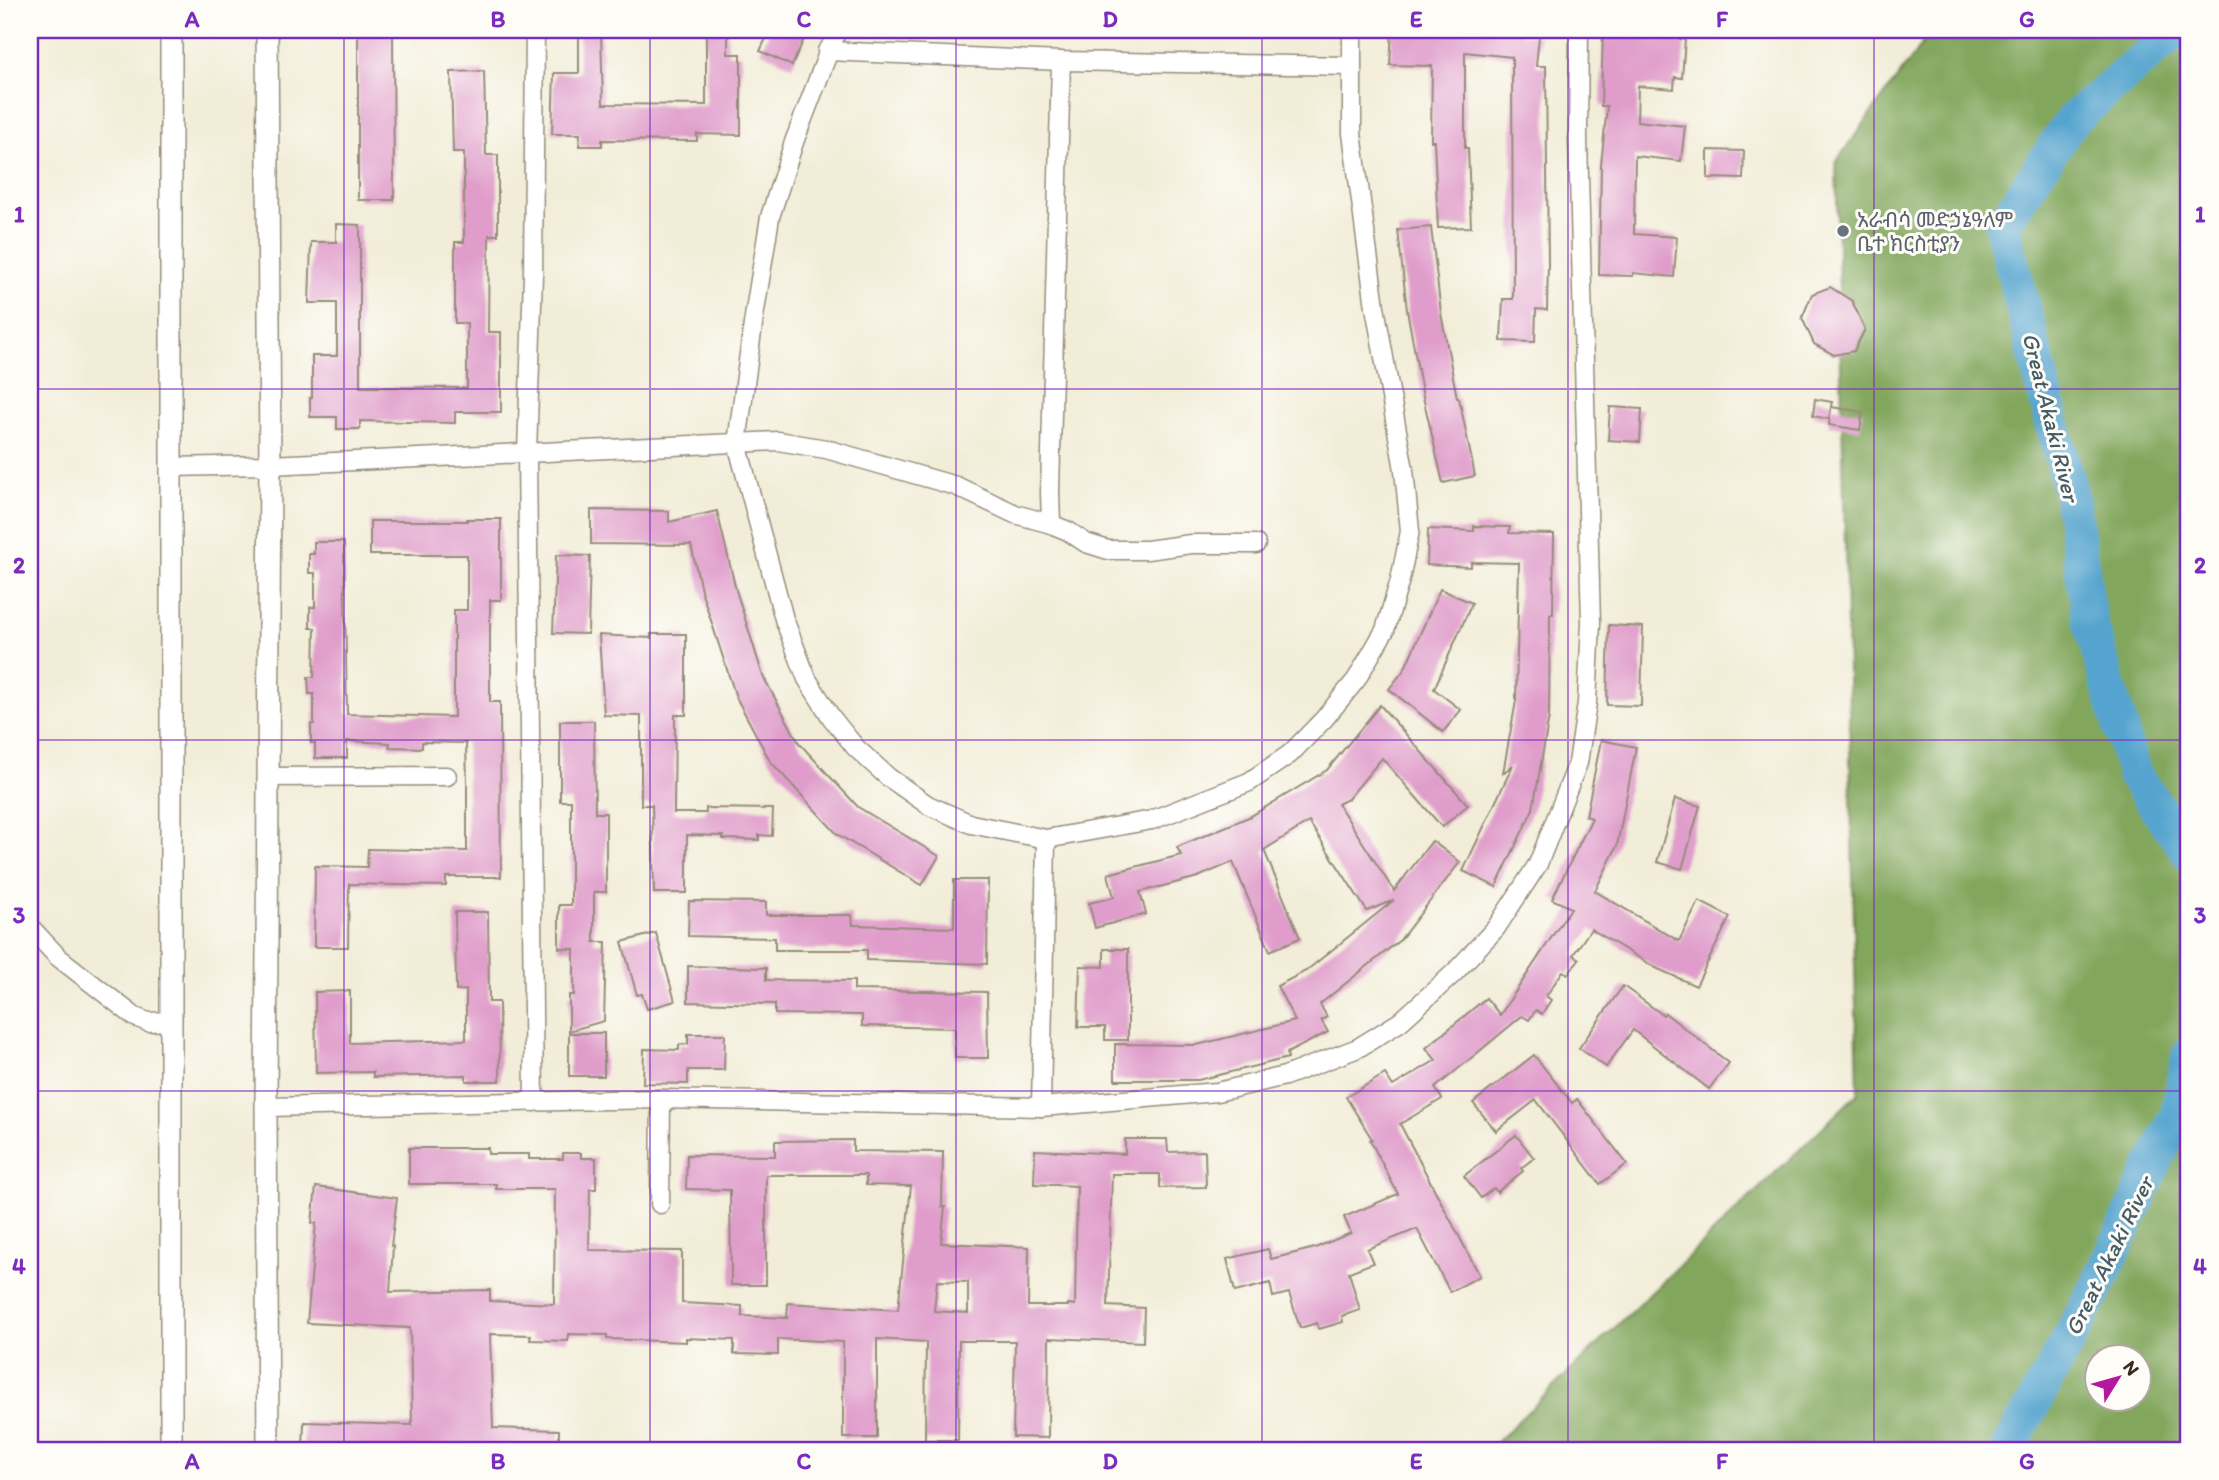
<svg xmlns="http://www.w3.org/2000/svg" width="2219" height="1480" viewBox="0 0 2219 1480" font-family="Itim,'Noto Sans Ethiopic',sans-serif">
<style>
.forest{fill:#81a65c;stroke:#5e683d;stroke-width:2;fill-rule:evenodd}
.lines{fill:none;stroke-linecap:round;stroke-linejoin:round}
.river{stroke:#55a4cf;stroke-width:35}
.building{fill:#e09dcb;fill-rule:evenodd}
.minor-casing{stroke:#968c7b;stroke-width:21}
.tertiary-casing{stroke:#968c7b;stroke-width:24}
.minor{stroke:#fff;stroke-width:18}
.tertiary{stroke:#fff;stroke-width:21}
.grid{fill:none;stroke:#7b2cbf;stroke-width:2;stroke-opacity:0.55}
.worship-dot{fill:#6b7280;stroke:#fdfcf7;stroke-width:2.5}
.labels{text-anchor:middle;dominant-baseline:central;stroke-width:6;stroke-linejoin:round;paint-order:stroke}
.worship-label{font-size:21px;fill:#5b616d;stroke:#fdfcf7;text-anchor:start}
.water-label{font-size:23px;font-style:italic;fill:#455b65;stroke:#fdfcf7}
.neatline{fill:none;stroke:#7b2cbf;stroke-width:2.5}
.grid-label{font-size:23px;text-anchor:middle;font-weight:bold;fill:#7b2cbf}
</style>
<rect width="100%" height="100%" fill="#fdfcf7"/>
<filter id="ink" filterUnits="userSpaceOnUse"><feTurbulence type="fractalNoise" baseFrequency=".0143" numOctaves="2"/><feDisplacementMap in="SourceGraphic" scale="14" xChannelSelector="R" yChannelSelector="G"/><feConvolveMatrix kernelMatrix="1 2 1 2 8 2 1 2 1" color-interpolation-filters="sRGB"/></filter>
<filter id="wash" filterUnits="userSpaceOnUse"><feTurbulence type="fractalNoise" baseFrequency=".00686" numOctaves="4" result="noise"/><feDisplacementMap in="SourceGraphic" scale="28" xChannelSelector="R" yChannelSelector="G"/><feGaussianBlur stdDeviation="1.57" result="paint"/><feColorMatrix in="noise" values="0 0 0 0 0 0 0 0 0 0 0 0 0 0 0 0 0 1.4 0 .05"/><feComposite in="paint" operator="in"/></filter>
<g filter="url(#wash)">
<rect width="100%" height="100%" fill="#f2edd8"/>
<path class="forest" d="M 1932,30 L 2189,30 L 2189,1450 L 1488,1450 L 1858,1093 L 1836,162 ZM 2096,1358 L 2138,1358 L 2138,1400 L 2096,1400 Z"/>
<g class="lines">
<g class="river">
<path d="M 2177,30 L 2072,120 L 2002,225 L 2071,495 L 2090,621 L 2134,775 L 2189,853"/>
<path d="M 2008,1450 L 2095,1291 L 2178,1113 L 2189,1055"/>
</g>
</g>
<g id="blocks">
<g class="building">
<path d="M 358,30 L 393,30 L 394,200 L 358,200 Z"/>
<path d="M 579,30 L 601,30 L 603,104 L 706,105 L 706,30 L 728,30 L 728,54 L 741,54 L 741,135 L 697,134 L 697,141 L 602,140 L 602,146 L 579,146 L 580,134 L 552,134 L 554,73 L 579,73 Z"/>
<path d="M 770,30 L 808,30 L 792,66 L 760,51 Z"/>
<path d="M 1392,30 L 1522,30 L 1522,34 L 1539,36 L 1536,66 L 1546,66 L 1548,265 L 1547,310 L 1536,309 L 1535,342 L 1501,341 L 1503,299 L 1513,299 L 1512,57 L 1465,52 L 1465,148 L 1468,148 L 1471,227 L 1438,228 L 1434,141 L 1431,141 L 1432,66 L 1390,65 Z"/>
<path d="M 1603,30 L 1680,30 L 1680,39 L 1685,39 L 1682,78 L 1675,77 L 1674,89 L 1638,86 L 1637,121 L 1685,126 L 1681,161 L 1635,156 L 1634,234 L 1677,237 L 1674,277 L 1633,273 L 1633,276 L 1599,275 L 1601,165 L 1607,106 L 1601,106 Z"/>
<path d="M 484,71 L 486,155 L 498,155 L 498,235 L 489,235 L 488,332 L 501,332 L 501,412 L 455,412 L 455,423 L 360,421 L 360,429 L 337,429 L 337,417 L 310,417 L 310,398 L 312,398 L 312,356 L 337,356 L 337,303 L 309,303 L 311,242 L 336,242 L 336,224 L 360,225 L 360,387 L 467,388 L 467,323 L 455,323 L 455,242 L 464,242 L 464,152 L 453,152 L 451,72 Z"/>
<path d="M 1708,150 L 1744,151 L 1743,179 L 1708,178 Z"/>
<path d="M 1431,227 L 1441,313 L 1457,398 L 1459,398 L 1475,476 L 1443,483 L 1423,397 L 1407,310 L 1398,230 Z"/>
<path d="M 1830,287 L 1852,301 L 1865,329 L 1854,351 L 1834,355 L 1814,344 L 1802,318 L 1812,294 Z"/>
<path d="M 1815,399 L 1832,402 L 1829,419 L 1813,416 Z"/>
<path d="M 1610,407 L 1642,409 L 1640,442 L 1608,440 Z"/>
<path d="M 1831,407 L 1863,412 L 1860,430 L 1829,425 Z"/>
<path d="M 591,510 L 669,511 L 669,522 L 717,511 L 736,590 L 763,676 L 799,743 L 858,807 L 939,856 L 922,885 L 837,834 L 770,761 L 736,697 L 701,590 L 691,545 L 591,544 Z"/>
<path d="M 467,519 L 501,519 L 501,600 L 490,600 L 490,702 L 500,702 L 501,877 L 446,877 L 446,886 L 349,884 L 348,947 L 314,947 L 315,866 L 367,867 L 368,849 L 467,851 L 467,783 L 466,743 L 422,742 L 422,748 L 389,747 L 390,743 L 347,741 L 347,758 L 315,758 L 315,743 L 311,743 L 311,724 L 314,724 L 314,694 L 309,694 L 308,677 L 314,677 L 315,628 L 310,628 L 310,607 L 315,607 L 315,573 L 309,573 L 309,554 L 314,554 L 314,542 L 344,542 L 347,714 L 454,717 L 454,610 L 467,610 L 467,555 L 370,555 L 370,521 L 467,521 Z"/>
<path d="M 1474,526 L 1510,527 L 1509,533 L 1554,534 L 1553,614 L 1550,614 L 1549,717 L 1533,809 L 1496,887 L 1463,871 L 1513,765 L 1503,773 L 1516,701 L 1519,563 L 1471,562 L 1471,567 L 1427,565 L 1428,529 L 1474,531 Z"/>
<path d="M 556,555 L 590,556 L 588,634 L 553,633 Z"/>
<path d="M 1440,589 L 1472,603 L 1434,689 L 1461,710 L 1443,732 L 1389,689 L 1404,670 Z"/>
<path d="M 1609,625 L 1643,627 L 1641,706 L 1607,705 Z"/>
<path d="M 651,634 L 686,634 L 686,715 L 675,715 L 674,813 L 706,813 L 706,808 L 773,809 L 772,836 L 759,835 L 759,840 L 723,839 L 723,836 L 687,835 L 687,893 L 654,893 L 652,805 L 641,805 L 641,716 L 604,715 L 599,635 L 651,638 Z"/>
<path d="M 1380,705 L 1468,805 L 1442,827 L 1382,758 L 1348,799 L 1338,804 L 1394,891 L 1432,841 L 1460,862 L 1400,940 L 1320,1004 L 1327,1017 L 1321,1020 L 1328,1032 L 1287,1053 L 1288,1058 L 1198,1080 L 1115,1080 L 1115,1044 L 1197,1045 L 1295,1021 L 1277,986 L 1306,971 L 1394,900 L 1367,911 L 1309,822 L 1264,850 L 1300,938 L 1270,951 L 1233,862 L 1198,877 L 1140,892 L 1146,914 L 1095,928 L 1089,903 L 1114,897 L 1108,874 L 1181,855 L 1177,847 L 1251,816 L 1327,770 Z"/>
<path d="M 560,721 L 594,721 L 595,813 L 606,813 L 606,892 L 594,892 L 594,942 L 606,942 L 604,1021 L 569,1031 L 569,995 L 574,995 L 574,949 L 559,948 L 559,905 L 571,905 L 571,801 L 560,801 Z"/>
<path d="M 1601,740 L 1636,747 L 1617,846 L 1595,891 L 1679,941 L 1699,901 L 1730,917 L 1696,986 L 1656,968 L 1591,929 L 1573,955 L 1579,959 L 1568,974 L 1563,971 L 1546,996 L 1551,1000 L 1542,1014 L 1536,1010 L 1529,1020 L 1522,1016 L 1435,1088 L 1442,1099 L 1400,1124 L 1480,1276 L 1450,1292 L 1417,1229 L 1367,1249 L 1373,1263 L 1349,1272 L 1360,1310 L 1342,1316 L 1343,1322 L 1319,1329 L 1317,1323 L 1300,1328 L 1289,1293 L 1273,1297 L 1270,1283 L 1235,1292 L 1227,1259 L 1268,1249 L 1271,1259 L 1315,1248 L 1351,1233 L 1344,1217 L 1398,1194 L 1370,1140 L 1372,1139 L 1346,1097 L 1385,1074 L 1393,1086 L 1436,1060 L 1426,1048 L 1486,998 L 1500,1015 L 1571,908 L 1552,899 L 1592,818 L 1586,816 Z"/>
<path d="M 1675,799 L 1700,806 L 1682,869 L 1657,862 Z"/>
<path d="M 954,880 L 988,880 L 987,964 L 867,960 L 867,950 L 775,950 L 775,938 L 688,936 L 689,901 L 766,902 L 766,915 L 852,915 L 853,925 L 954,928 Z"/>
<path d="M 455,912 L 488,912 L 489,1002 L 499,1002 L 500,1081 L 466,1081 L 466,1075 L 373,1077 L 373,1072 L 316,1073 L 315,992 L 350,991 L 350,1043 L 466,1040 L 466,990 L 456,991 Z"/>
<path d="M 656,933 L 675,1001 L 647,1009 L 642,994 L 637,995 L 622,942 Z"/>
<path d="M 1104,949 L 1128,949 L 1128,1040 L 1105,1040 L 1105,1027 L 1078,1027 L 1080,966 L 1104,967 Z"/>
<path d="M 688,966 L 766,968 L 766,980 L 854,981 L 854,990 L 987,992 L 988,1058 L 955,1058 L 955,1028 L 862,1026 L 862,1015 L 775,1014 L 775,1004 L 688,1002 Z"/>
<path d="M 1623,986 L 1663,1015 L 1665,1013 L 1729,1063 L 1709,1089 L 1633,1030 L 1606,1067 L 1579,1048 Z"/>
<rect x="569" y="1033" width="35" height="43"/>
<path d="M 688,1034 L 725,1034 L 724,1070 L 688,1070 L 688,1084 L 643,1083 L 644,1049 L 679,1050 L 679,1045 L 688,1044 Z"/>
<path d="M 1534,1055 L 1572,1103 L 1577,1099 L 1627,1164 L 1600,1184 L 1536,1100 L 1496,1131 L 1473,1103 Z"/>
<path d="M 1516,1135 L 1534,1158 L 1521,1168 L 1523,1171 L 1497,1192 L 1494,1188 L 1481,1198 L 1464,1176 Z"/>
<path d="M 1125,1139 L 1167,1139 L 1168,1152 L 1205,1151 L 1206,1187 L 1160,1188 L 1160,1174 L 1112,1174 L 1108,1306 L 1144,1308 L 1143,1342 L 1049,1338 L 1048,1438 L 1013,1437 L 1015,1341 L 959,1341 L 958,1440 L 925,1440 L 926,1342 L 877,1339 L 877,1438 L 843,1438 L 843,1342 L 778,1339 L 778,1355 L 734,1354 L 734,1340 L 686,1338 L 686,1342 L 607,1339 L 607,1335 L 569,1334 L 568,1341 L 530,1340 L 531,1335 L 490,1334 L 493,1428 L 559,1430 L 559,1450 L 303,1450 L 304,1422 L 412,1425 L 410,1328 L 307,1323 L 316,1223 L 312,1223 L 316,1187 L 397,1198 L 391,1246 L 393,1246 L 390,1292 L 490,1290 L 490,1301 L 554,1304 L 555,1189 L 496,1189 L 496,1184 L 409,1184 L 409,1148 L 488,1148 L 488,1154 L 529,1154 L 529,1159 L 563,1159 L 563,1153 L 581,1153 L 581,1158 L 596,1158 L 596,1189 L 590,1189 L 589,1250 L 682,1251 L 682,1303 L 742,1306 L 742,1316 L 787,1318 L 788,1303 L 898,1310 L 911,1186 L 866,1185 L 866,1175 L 766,1175 L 766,1285 L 731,1285 L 730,1190 L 686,1189 L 687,1155 L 775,1156 L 775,1141 L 853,1140 L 853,1151 L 943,1152 L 942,1207 L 945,1207 L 941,1243 L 1029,1247 L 1028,1306 L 1068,1306 L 1068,1304 L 1075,1305 L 1077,1186 L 1034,1184 L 1035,1150 L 1125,1154 ZM 937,1281 L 968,1282 L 968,1313 L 934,1311 Z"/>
</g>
</g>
</g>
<g filter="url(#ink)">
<use href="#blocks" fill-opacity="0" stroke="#968c7b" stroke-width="2"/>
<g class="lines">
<g class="minor-casing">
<g id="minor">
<path d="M 837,30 L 794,142 L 770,217 L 754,317 L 737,443 L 784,619 L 807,679 L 831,717 L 856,748 L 888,777 L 928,805 L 971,824 L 1046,839 L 1152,820 L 1249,782 L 1290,754 L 1324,719 L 1356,680 L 1385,630 L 1400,580 L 1410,531 L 1404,470 L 1375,307 L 1352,133 L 1352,30"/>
<path d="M 827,51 L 1061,61 L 1351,66"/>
<path d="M 172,467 L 270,465 L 778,441 L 826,449 L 956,486 L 1015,514 L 1051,524 L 1068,531 L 1086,543 L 1108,550 L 1147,550 L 1191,544 L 1256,544"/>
<path d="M 1051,524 L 1050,491 L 1061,61"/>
<path d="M 268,777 L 447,776"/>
<path d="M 30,927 L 58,957 L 135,1017 L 148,1022 L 170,1021"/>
<path d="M 534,1102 L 527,453 L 533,275 L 535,30"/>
<path d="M 266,1107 L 661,1099 L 1041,1107 L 1217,1092 L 1285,1076 L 1358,1048 L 1400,1022 L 1454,973 L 1496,928 L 1538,864 L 1578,763 L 1587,703 L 1591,623 L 1578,139 L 1579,30"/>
<path d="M 1041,1107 L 1046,839"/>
<path d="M 660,1204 L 661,1099"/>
</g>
</g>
<g class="tertiary-casing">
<g id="tertiary">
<path d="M 171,30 L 171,1450"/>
<path d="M 267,30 L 270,465 L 266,1107 L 268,1450"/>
</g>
</g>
<use href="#minor" class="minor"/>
<use href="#tertiary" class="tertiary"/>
</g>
</g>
<path class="grid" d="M 344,30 L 344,1450M 650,30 L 650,1450M 956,30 L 956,1450M 1262,30 L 1262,1450M 1568,30 L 1568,1450M 1874,30 L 1874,1450M 30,389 L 2189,389M 30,740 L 2189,740M 30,1091 L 2189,1091"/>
<circle class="worship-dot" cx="1843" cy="231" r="7"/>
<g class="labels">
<g class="worship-label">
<text x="1857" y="219">አራብሳ መድኃኔዓለም<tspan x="1857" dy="24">ቤተ ክርስቲያን</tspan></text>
</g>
<g class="water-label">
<text transform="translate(2051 417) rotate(76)">Great Akaki River</text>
<text transform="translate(2109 1256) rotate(-64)">Great Akaki River</text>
</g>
</g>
<rect width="2219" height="1480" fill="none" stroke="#fdfcf7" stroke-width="77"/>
<g transform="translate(2118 1378) rotate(53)"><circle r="33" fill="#fdfcf7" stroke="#afa8a0" stroke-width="2"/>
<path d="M0-5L12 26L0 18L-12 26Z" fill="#b5179e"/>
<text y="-10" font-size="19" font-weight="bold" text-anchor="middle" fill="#3b2a1e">N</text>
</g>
<rect x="38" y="38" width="2142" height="1404" class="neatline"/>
<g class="grid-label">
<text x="192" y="27">A</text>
<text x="498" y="27">B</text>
<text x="804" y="27">C</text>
<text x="1110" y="27">D</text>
<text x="1416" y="27">E</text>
<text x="1722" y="27">F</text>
<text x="2027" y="27">G</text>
<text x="19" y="222">1</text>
<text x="2200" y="222">1</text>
<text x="19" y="573">2</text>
<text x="2200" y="573">2</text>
<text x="19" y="923">3</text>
<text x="2200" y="923">3</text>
<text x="19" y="1274">4</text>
<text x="2200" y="1274">4</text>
<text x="192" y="1469">A</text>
<text x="498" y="1469">B</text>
<text x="804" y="1469">C</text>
<text x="1110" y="1469">D</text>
<text x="1416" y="1469">E</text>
<text x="1722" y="1469">F</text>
<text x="2027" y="1469">G</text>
</g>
</svg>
